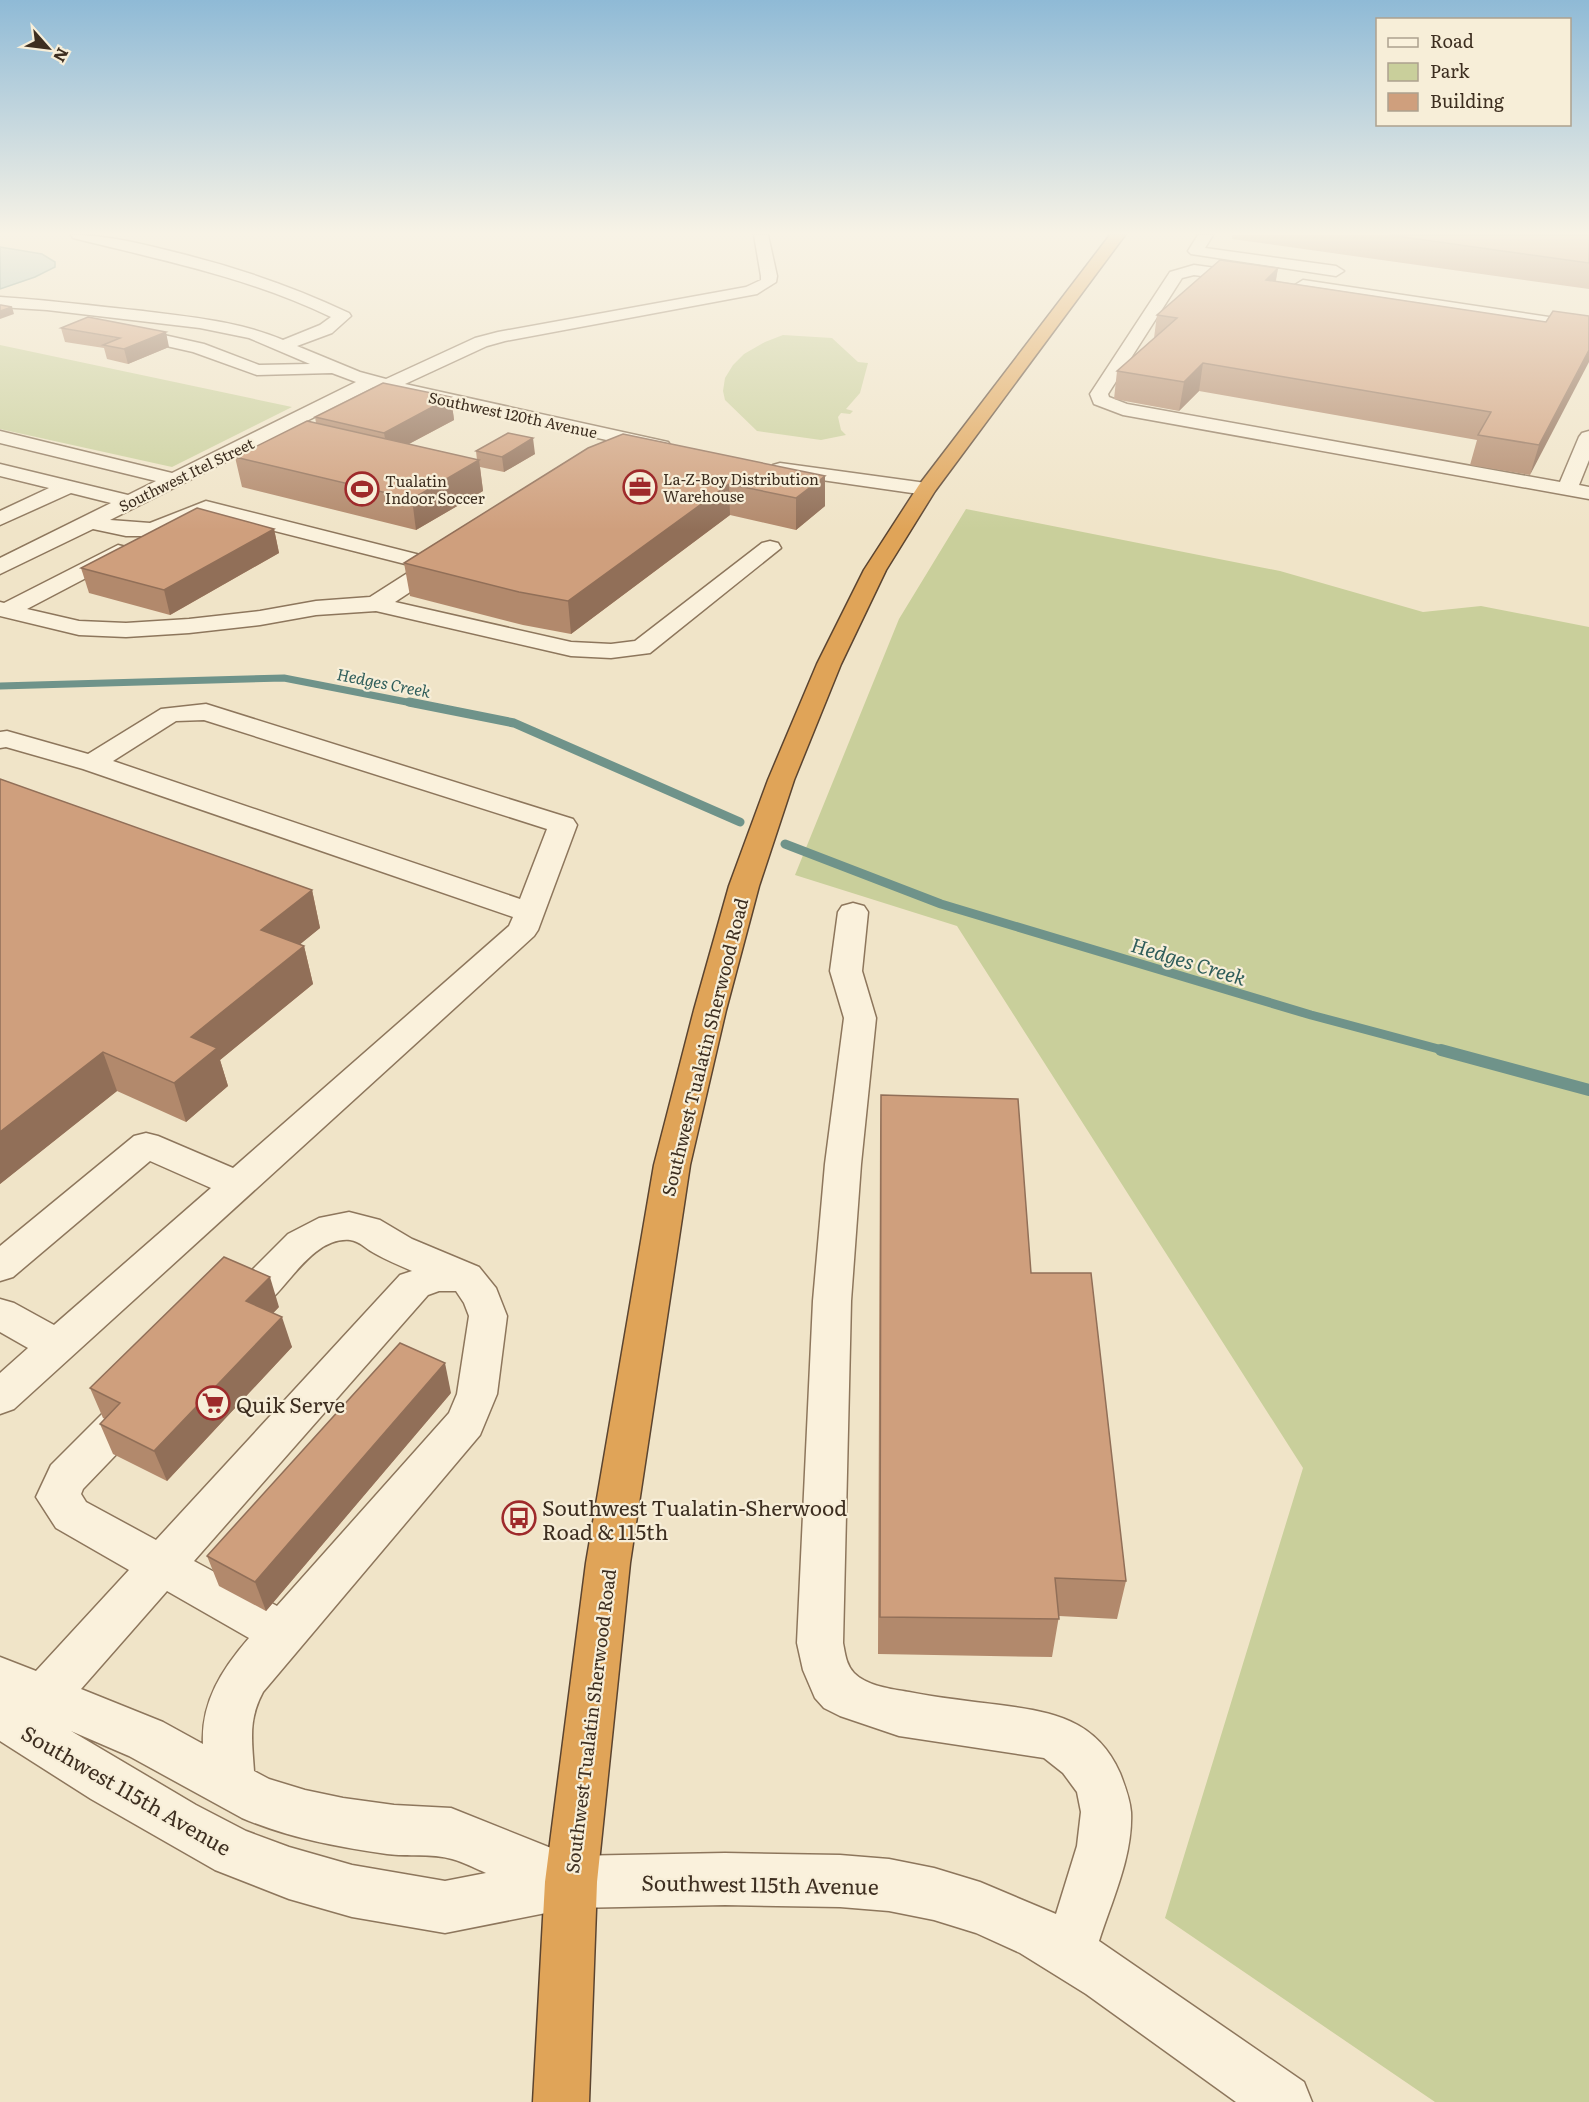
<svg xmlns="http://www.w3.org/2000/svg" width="1589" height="2102" viewBox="0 0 1589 2102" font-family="Literata,serif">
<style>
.green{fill:#c9cf9b}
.water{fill:#a9c4bc;stroke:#6f938a;stroke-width:1.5}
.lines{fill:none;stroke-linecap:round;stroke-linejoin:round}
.stream-far2{stroke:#6f938a;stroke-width:7}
.stream-far1{stroke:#6f938a;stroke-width:9}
.stream{stroke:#6f938a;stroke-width:12}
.minor-casing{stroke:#8d765c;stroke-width:3}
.highway-casing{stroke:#5b4430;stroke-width:3}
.minor{fill:#faf1dc;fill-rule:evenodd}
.highway{fill:#e0a458;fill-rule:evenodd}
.wall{fill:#b2896c}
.shaded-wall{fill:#916f58}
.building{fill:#cf9f7d;stroke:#916f58;stroke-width:1.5}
.labels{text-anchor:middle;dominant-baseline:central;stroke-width:4.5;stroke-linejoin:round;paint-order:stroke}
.far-street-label{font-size:15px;fill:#3d2e20;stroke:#f7eed8}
.far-poi-label{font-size:15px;fill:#3d2e20;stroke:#f7eed8;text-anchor:start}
.far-water-label{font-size:16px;font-style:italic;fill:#2f5d5a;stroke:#f7eed8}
.street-label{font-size:18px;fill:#3d2e20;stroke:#f7eed8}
.water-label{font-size:20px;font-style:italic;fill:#2f5d5a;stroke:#f7eed8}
.near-poi-label{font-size:21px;fill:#3d2e20;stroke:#f7eed8;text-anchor:start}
.near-street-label{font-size:21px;fill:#3d2e20;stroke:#f7eed8}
</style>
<rect width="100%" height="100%" fill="#f0e4c8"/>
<g class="green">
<path d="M 783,335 L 832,338 L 858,362 L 868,363 L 860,393 L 846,409 L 853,411 L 850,414 L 841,413 L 838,417 L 841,430 L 846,435 L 821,440 L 757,431 L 725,400 L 723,391 L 725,378 L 733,365 L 744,354 L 765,342 Z"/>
<path d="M 0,345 L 292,407 L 172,467 L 0,429 Z"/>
<path d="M 966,509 L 1280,571 L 1423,612 L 1481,606 L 1589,627 L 1589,2102 L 1435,2102 L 1165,1918 L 1303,1468 L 957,926 L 795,875 L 899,619 Z"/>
</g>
<path class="water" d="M 0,247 L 42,254 L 55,262 L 55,267 L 35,277 L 0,289 Z"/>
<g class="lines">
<path class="stream-far2" d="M 0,686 L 284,678 L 417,704"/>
<g class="stream-far1">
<path d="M 409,702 L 514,723 L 740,822"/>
<path d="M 785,844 L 941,904 L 1311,1015 L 1446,1051"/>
</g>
<path class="stream" d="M 1441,1050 L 1589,1090"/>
<g class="minor-casing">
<g id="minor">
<path d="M 71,235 C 104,235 134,242 166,250 C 229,265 290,285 349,313 L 351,316 L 332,333 L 297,346 L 360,372 L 386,379 L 475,338 L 498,332 L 746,287 L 761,280 L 761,276 L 754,235 L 768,235 L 777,276 L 776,282 L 757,294 L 505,341 L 487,346 L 405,384 L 668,442 L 671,446 L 668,450 L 661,452 L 421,399 L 374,387 L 110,520 L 150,523 L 206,501 L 432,558 L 446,551 L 454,553 L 457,558 L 454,563 L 395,602 L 571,642 L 611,644 L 635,641 L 762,543 L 770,541 L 778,543 L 781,548 L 650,653 L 611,658 L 571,656 L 376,611 L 316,615 L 260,625 L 189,633 L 126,637 L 79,635 L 0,616 L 0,602 L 4,603 L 118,545 L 126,547 L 129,552 L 126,557 L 27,609 L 79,621 L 126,623 L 189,619 L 260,611 L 316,601 L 370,597 L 417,567 L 208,514 L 182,527 L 150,536 L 126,536 L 93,529 L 0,574 L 0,558 L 111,503 L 71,493 L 0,525 L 0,511 L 49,488 L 0,476 L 0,464 L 128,495 L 156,481 L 0,443 L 0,431 L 172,473 L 356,382 L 332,373 L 257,375 L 193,352 L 131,338 L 129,334 L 131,330 L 137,329 L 204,344 L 259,365 L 310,364 L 249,338 L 200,328 L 47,310 L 0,307 L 0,297 C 48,300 95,306 143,311 C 190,317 238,321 283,340 L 320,325 L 331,317 C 248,277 161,260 73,238 Z"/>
<path d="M 1198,235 L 1213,235 L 1205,248 L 1336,266 L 1344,271 L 1336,276 L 1191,254 L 1188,251 Z"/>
<path d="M 1194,265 L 1252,273 L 1260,278 L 1252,283 L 1194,275 L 1182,278 L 1108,394 L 1109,397 L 1127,404 L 1560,482 L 1579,437 L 1582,433 L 1589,431 L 1589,460 L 1579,485 L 1589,487 L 1589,499 L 1123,415 L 1094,404 L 1090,394 L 1170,272 Z"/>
<path d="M 1303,280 L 1589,323 L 1589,333 L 1297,288 L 1295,285 Z"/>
<path d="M 780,463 L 926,483 L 933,485 L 936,489 L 933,493 L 926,495 L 773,473 L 770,469 L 773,465 Z"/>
<path d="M 206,704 L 573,819 L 577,825 L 538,930 L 534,936 L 14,1409 L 0,1414 L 0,1373 L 28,1348 L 0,1332 L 0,1299 L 14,1303 L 54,1325 L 211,1188 L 150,1161 L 13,1277 L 0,1281 L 0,1246 L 134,1136 L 146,1133 L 158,1136 L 233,1168 L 509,926 L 513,917 L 83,769 L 6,747 L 0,748 L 0,732 L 7,731 L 88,754 L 161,709 ZM 204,720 L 547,829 L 520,899 L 113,761 L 176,721 Z"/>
<path d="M 853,903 L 864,906 L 868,912 L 862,971 L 876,1018 L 861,1164 L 851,1301 L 843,1643 C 845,1653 846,1665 854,1673 C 867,1686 891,1689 909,1692 C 939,1698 969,1701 1000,1705 C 1052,1712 1096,1719 1120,1773 C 1125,1786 1130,1799 1131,1812 C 1133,1856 1112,1900 1099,1941 L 1304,2082 L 1312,2102 L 1236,2102 L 1086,1994 L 1020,1953 L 976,1933 L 934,1920 L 889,1911 L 840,1907 L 725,1905 L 571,1908 L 445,1933 L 352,1917 L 289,1899 L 215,1870 L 91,1799 L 0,1741 L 0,1657 L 36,1671 L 129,1570 L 56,1528 L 36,1497 L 51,1465 L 103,1413 L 118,1408 L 133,1413 L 139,1425 L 133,1437 L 83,1489 L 81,1494 L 86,1502 L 156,1540 L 400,1275 L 412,1271 C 399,1265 386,1260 374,1253 C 366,1249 360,1241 350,1240 C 305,1236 279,1310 251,1310 C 247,1310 241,1307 237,1305 L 232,1295 L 237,1285 L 288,1234 L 319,1218 L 349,1212 L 380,1220 L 412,1239 L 479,1267 L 496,1288 L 507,1316 L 497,1394 L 480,1435 L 263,1692 C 248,1720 252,1740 254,1771 L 269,1779 L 305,1790 L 343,1798 L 394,1805 L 451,1808 L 571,1856 L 725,1853 L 840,1855 L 889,1859 L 934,1868 L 980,1882 L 1056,1914 L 1077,1846 L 1081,1812 L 1077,1792 L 1063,1773 L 1044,1758 L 899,1736 L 840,1716 L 824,1708 L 815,1698 L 803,1670 L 797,1643 L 813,1301 L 825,1164 L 844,1018 L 830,971 L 838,912 L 842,906 ZM 439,1291 L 456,1291 L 464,1303 L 469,1316 L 457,1394 L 449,1413 L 277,1606 L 194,1561 L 428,1295 ZM 167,1591 L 249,1638 C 222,1669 201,1702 203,1744 L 163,1722 L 81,1689 ZM 71,1731 L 129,1756 L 242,1818 C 289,1838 337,1847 387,1854 C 408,1857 431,1853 452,1859 C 463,1862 475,1868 486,1873 L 445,1881 L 352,1865 L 289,1847 L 246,1831 L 196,1805 Z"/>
</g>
</g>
<g class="highway-casing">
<path id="highway" d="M 1110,235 L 1125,235 L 935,491 L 886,570 L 841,664 L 794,780 L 759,886 L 726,1010 L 690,1165 L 630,1563 L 597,1882 L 589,2102 L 533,2102 L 545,1882 L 586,1563 L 654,1165 L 694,1010 L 729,886 L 768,780 L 817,664 L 864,570 L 919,485 Z"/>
</g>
<use href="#minor" class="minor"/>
<use href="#highway" class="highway"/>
</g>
<g class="wall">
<path d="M 1232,235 L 1589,235 L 1589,289 L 1232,239 Z"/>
<path d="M 1278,268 L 1276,281 L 1546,322 L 1589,316 L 1530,475 L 1470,465 L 1477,440 L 1199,391 L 1179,411 L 1114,399 L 1117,371 L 1154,338 L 1157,315 Z"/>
<path d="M 61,328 L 169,347 L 128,364 L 107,359 L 104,348 L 65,342 Z"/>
<path d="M 451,397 L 454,420 L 409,444 L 477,460 L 476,451 L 535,454 L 504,472 L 480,467 L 483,491 L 416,530 L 242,487 L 235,457 L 316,423 L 315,417 Z"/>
<path d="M 588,448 L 825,476 L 825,506 L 796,530 L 730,515 L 571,634 L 523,625 L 410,596 L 404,563 Z"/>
<path d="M 274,529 L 279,553 L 170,615 L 89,593 L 81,568 Z"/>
<path d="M 0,779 L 312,890 L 320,928 L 300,944 L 304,946 L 313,984 L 220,1060 L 228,1086 L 186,1122 L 117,1091 L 0,1184 Z"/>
<path d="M 881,1095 L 1031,1273 L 1126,1581 L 1117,1619 L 1059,1616 L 1052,1657 L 878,1654 L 880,1134 Z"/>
<path d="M 279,1307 L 273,1313 L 292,1347 L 167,1481 L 113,1454 L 100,1424 L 105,1419 L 103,1418 L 90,1388 Z"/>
<path d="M 451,1393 L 266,1611 L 219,1586 L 207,1556 Z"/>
</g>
<g class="shaded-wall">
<path d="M 1278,268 L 1273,294 L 1266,280 Z"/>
<path d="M 12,307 L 14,314 L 0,319 L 0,311 Z"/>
<path d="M 166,332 L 169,347 L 128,364 L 124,349 Z"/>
<path d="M 1589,350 L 1589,362 L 1530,475 L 1539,445 Z"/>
<path d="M 1203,363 L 1199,391 L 1179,411 L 1184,382 Z"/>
<path d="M 451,397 L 454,420 L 388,455 L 384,433 Z"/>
<path d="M 533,438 L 535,454 L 504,472 L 502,457 Z"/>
<path d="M 479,460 L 483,491 L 416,530 L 412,499 Z"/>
<path d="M 825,476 L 825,506 L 796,530 L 796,498 Z"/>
<path d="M 729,484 L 730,515 L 571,634 L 568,601 Z"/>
<path d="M 274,529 L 279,553 L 170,615 L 164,590 Z"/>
<path d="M 312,890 L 320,928 L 271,968 L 261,930 Z"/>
<path d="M 304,946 L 313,984 L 220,1060 L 228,1086 L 186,1122 L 174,1083 L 191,1037 Z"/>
<path d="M 103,1052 L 117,1091 L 0,1184 L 0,1132 Z"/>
<path d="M 270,1277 L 279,1307 L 256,1331 L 246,1301 Z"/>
<path d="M 282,1317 L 292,1347 L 167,1481 L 154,1451 Z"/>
<path d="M 445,1363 L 451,1393 L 266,1611 L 255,1582 Z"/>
</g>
<g class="building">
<path d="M 1389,235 L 1589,235 L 1589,263 Z"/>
<path d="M 1220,260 L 1278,268 L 1266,280 L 1546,322 L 1553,311 L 1589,316 L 1589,350 L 1539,445 L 1478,435 L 1491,412 L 1203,363 L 1184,382 L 1117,371 L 1177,318 L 1157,315 Z"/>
<path d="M 0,305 L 1,305 L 12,307 L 0,311 Z"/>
<path d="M 88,317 L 166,332 L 124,349 L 103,345 L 120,338 L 61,328 Z"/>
<path d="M 383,383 L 451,397 L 384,433 L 315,417 Z"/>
<path d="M 307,421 L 479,460 L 412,499 L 235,457 Z"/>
<path d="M 508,433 L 533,438 L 502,457 L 476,451 Z"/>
<path d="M 623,434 L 825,476 L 796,498 L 729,484 L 568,601 L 519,592 L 404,563 L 588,448 Z"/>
<path d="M 197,508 L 274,529 L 164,590 L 81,568 Z"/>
<path d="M 0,779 L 312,890 L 261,930 L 304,946 L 191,1037 L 217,1048 L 174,1083 L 103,1052 L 0,1132 Z"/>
<path d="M 881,1095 L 1018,1099 L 1031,1273 L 1091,1273 L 1126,1581 L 1055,1578 L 1059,1619 L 880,1617 Z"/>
<path d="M 224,1257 L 270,1277 L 246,1301 L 282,1317 L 154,1451 L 100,1424 L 120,1403 L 90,1388 Z"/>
<path d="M 400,1343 L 445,1363 L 255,1582 L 207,1556 Z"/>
</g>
<linearGradient id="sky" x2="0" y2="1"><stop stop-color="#8fbad6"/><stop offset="0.44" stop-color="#f8f3e6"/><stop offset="1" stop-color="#f8f3e6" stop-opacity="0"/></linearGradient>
<rect width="1589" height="530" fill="url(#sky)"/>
<defs>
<g id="office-ring" transform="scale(1.725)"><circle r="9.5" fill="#f7eed8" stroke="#9e2a2b" stroke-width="1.5"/><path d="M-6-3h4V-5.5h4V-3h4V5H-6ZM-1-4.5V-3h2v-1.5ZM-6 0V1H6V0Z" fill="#9e2a2b"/></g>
<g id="stadium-ring" transform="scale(1.725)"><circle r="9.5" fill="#f7eed8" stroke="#9e2a2b" stroke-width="1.5"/><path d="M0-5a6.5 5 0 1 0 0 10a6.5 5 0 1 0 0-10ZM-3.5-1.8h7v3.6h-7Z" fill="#9e2a2b"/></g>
<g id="supermarket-ring" transform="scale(1.725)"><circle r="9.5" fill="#f7eed8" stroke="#9e2a2b" stroke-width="1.5"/><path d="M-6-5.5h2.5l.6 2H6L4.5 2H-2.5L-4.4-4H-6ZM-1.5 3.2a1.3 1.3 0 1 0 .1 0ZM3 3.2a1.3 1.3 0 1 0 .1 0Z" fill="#9e2a2b"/></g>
<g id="bus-ring" transform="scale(1.725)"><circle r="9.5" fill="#f7eed8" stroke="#9e2a2b" stroke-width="1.5"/><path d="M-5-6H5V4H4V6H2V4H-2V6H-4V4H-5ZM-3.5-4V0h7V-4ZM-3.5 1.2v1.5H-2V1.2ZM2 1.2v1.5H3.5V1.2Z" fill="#9e2a2b"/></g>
</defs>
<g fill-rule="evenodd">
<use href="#office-ring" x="640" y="487"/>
<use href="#stadium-ring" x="362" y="489"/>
<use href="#supermarket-ring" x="213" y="1403"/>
<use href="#bus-ring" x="519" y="1518"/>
</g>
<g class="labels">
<g class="far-street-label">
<text transform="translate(513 414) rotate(12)">Southwest 120th Avenue</text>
<text transform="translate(186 474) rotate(-26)">Southwest Itel Street</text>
</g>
<g class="far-poi-label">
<text x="663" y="478">La-Z-Boy Distribution<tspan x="663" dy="17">Warehouse</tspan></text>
<text x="385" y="480">Tualatin<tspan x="385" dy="17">Indoor Soccer</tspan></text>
</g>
<g class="far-water-label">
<text transform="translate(384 682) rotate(11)">Hedges Creek</text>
</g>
<g class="street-label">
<text transform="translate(704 1047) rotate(-76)">Southwest Tualatin Sherwood Road</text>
<text transform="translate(590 1721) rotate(-83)">Southwest Tualatin Sherwood Road</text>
</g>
<g class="water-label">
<text transform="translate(1189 960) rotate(17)">Hedges Creek</text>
</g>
<g class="near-poi-label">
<text x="236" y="1403">Quik Serve</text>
<text x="542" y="1506">Southwest Tualatin-Sherwood<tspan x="542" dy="24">Road &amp; 115th</tspan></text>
</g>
<g class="near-street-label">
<text transform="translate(127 1789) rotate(30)">Southwest 115th Avenue</text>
<text transform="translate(760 1883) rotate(1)">Southwest 115th Avenue</text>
</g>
</g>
<rect x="1376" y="18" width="195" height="108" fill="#f7eed8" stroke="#ada18e" stroke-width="1.5"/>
<rect x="1388" y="38" width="30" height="9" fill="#faf1dc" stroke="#ada18e" stroke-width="1.5"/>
<text x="1430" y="48" font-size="18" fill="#3d2e20">Road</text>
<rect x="1388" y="63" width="30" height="18" fill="#c9cf9b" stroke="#ada18e" stroke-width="1.5"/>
<text x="1430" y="78" font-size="18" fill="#3d2e20">Park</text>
<rect x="1388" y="93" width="30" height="18" fill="#cf9f7d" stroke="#ada18e" stroke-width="1.5"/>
<text x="1430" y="108" font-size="18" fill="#3d2e20">Building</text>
<g transform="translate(48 48) rotate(118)" stroke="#f7eed8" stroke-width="4.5" paint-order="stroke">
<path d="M0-4.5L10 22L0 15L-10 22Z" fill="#3d2e20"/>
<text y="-9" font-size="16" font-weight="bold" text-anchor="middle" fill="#3d2e20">N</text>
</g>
</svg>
